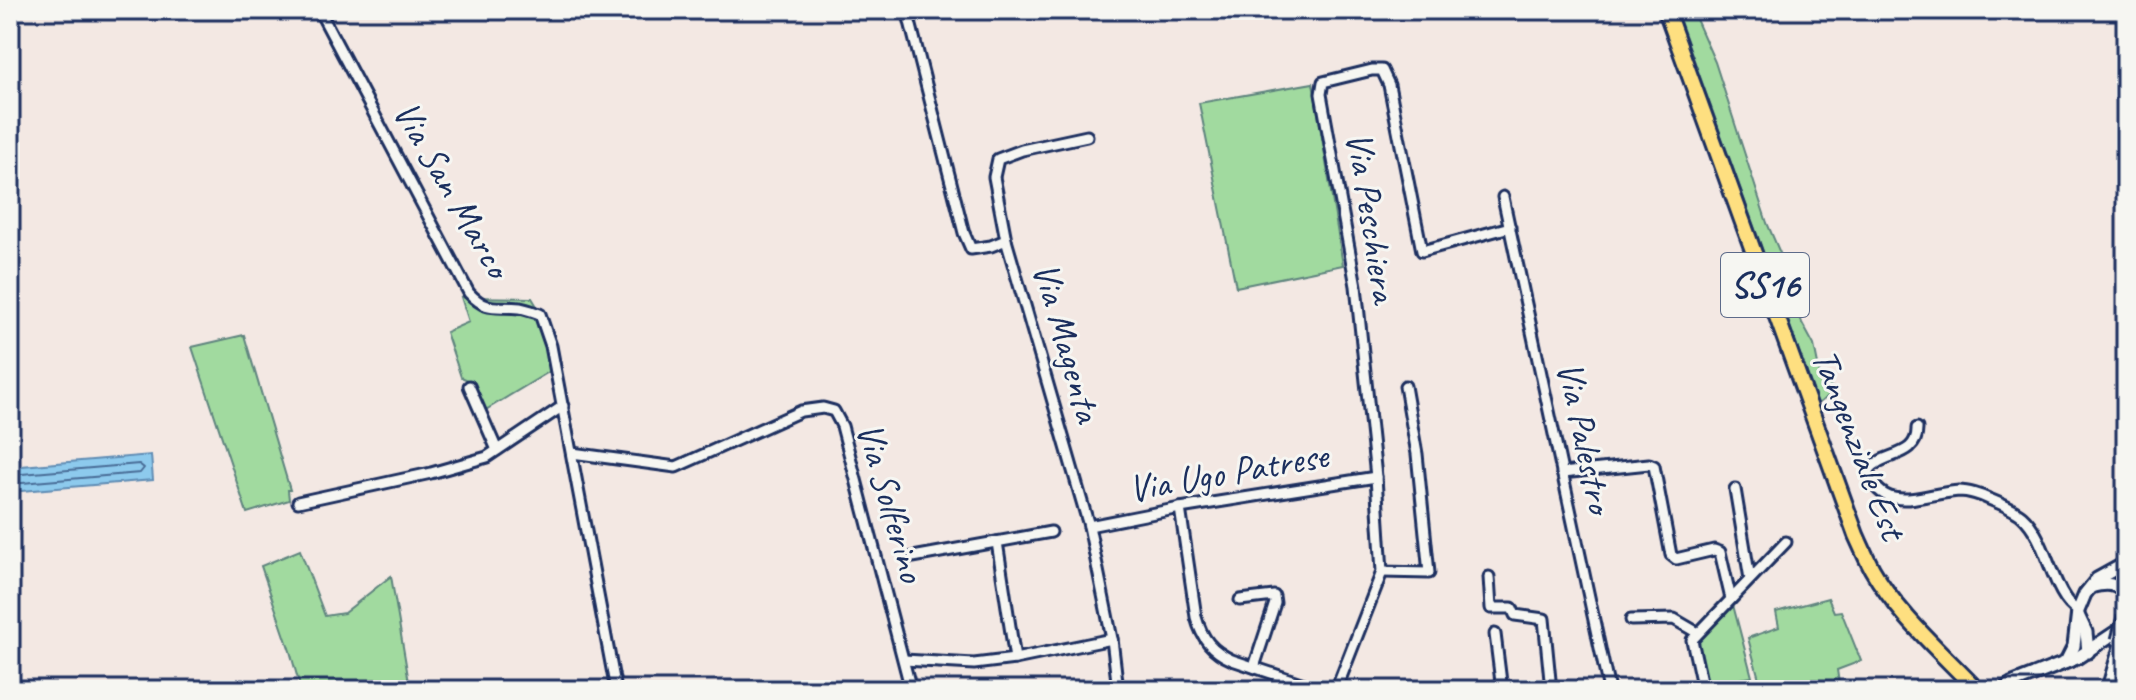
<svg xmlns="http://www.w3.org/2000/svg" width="2136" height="700" viewBox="0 0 2136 700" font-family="Caveat,sans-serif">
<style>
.green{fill:#a1da9f;stroke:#5e847e;stroke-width:2}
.water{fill:#8dcaed;stroke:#5f8cb4;stroke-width:2}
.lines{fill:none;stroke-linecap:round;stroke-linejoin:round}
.shore{stroke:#496d97;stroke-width:2}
.minor-casing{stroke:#1b2f5e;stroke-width:15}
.tertiary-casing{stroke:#1b2f5e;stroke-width:17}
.secondary-casing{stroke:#1b2f5e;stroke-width:18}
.primary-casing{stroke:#1b2f5e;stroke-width:20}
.minor{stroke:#f6f6f2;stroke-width:9}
.tertiary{stroke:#f6f6f2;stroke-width:11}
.secondary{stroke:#f6f6f2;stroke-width:12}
.primary{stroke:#fedf80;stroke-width:14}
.tertiary-bridge-casing{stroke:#1b2f5e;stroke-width:17;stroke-linecap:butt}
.tertiary-bridge{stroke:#f6f6f2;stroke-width:11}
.labels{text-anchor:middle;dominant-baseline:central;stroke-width:6;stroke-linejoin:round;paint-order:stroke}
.shield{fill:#f6f6f2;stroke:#5d6b8a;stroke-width:2}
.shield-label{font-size:36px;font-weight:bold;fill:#1b2f5e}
.street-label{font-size:38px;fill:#1b2f5e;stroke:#f6f6f2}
</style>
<rect width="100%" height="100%" fill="#f3e8e3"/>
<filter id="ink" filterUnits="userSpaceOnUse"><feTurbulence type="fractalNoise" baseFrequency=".0125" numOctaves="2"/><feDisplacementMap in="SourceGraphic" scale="16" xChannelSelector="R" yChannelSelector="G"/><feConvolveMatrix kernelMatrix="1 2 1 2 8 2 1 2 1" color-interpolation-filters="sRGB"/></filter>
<g filter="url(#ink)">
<g class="green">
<path d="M 1676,10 L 1692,10 L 1715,62 L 1767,223 L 1783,260 L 1802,323 L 1814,345 L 1821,380 L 1836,390 L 1818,404 Z"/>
<path d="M 1313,83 L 1343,265 L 1236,287 L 1199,103 Z"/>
<path d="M 461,297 L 532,298 L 543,316 L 552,370 L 484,411 L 475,383 L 461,377 L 446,332 L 469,322 Z"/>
<path d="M 244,335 L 290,490 L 288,490 L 289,500 L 247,513 L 192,347 Z"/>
<path d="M 300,550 L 325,616 L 344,613 L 391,576 L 410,688 L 403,690 L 301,690 L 290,651 L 261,566 Z"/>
<path d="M 1828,598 L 1834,612 L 1841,611 L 1861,661 L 1837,670 L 1840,690 L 1762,690 L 1748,638 L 1779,627 L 1776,612 Z"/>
<path d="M 1733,605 L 1752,677 L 1706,684 L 1696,645 L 1697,641 Z"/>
</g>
<path class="water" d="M 151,455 L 153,480 L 10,492 L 10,467 Z"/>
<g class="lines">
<path class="shore" d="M 10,475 L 139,464 L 144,468 L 140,473 L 10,484"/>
<g class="minor-casing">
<g id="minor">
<path d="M 319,10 L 469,293 C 488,313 496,305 520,308 C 526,309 534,312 540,314 L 551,346 L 616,690"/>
<path d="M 907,10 L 964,233 L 971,249 L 991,246 L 1006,240 L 1089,526 L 1112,639 L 1118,690"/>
<path d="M 1503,197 L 1609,690"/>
<path d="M 1006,240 L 994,177 L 998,159 L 1022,150 L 1087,136"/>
<path d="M 469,386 L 497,450"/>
<path d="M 1917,428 C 1918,459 1882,451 1868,471 C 1882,517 1925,493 1959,491 C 1968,491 1981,495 1989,499 C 1999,503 2014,509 2022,516 C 2048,539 2052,596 2078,611"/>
<path d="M 572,453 L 676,467 L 801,411 L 823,408 L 834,411 L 842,426 L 911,690"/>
<path d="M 1562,473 L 1649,464 L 1654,466 L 1671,555 L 1676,559 L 1714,550 L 1720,552 L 1731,599"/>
<path d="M 1735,489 L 1750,579"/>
<path d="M 298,502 L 431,473 L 487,457 L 563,406"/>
<path d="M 1180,508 L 1196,617 C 1202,639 1212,651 1232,660 L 1322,690"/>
<path d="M 1089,526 L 1180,508 L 1376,477"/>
<path d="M 997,542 L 1015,659"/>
<path d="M 913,557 L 1051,532"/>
<path d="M 1382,572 L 1429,573 L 1417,454 L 1405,386"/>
<path d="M 1489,577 L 1491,608 L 1512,608 L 1515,615 L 1544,619 L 1551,690"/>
<path d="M 1240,600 L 1274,596 L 1275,603 L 1254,667"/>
<path d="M 1631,620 L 1674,619 L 1698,633"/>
<path d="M 1495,634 L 1502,690"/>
<path d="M 904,660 L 974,664 L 1015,659 L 1112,639"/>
<path d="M 1336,690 L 1382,572 L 1376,477 L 1356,286 L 1321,94 L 1323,82 L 1372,70 L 1382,70 L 1389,85 L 1422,251 L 1510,227"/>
<path d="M 1703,690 L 1692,640 L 1786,542"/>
</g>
</g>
<g class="tertiary-casing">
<g id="tertiary">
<path d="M 2091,587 C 2105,583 2117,582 2126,595"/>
<path d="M 2078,615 L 2086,632 L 2088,652"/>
<path d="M 2066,662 L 2074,646 L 2078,611 L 2085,594 L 2097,579 L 2126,563"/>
<path d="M 2002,690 L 2011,684 L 2077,658 L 2125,626"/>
</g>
</g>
<g class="secondary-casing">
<path id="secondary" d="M 2108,690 L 2125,632"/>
</g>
<g class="primary-casing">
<path id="primary" d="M 1666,10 L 1856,535 C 1861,546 1866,558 1872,569 C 1898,615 1941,652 1977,690"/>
</g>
<use href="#minor" class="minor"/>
<use href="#tertiary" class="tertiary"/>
<use href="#secondary" class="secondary"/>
<use href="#primary" class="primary"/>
<g class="tertiary-bridge-casing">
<path id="tertiary-bridge" d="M 2118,640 L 2124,617"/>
</g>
<use href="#tertiary-bridge" class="tertiary-bridge"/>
</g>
</g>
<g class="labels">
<rect class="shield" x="1721" y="253" width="88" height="64" rx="6"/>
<g class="shield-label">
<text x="1765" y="285">SS16</text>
</g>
<g class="street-label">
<text transform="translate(452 189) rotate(60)">Via San Marco</text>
<text transform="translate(1372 217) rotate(81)">Via Peschiera</text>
<text transform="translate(1067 342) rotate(74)">Via Magenta</text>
<text transform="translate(1585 437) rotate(78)">Via Palestro</text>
<text transform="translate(1859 444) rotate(69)">Tangenziale Est</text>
<text transform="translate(1228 472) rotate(-10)">Via Ugo Patrese</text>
<text transform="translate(891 502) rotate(74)">Via Solferino</text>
</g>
</g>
<rect width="2136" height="700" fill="none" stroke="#f6f6f2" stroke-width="40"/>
<rect x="20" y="20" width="2096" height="660" fill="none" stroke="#1b2f5e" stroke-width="3" filter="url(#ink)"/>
</svg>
